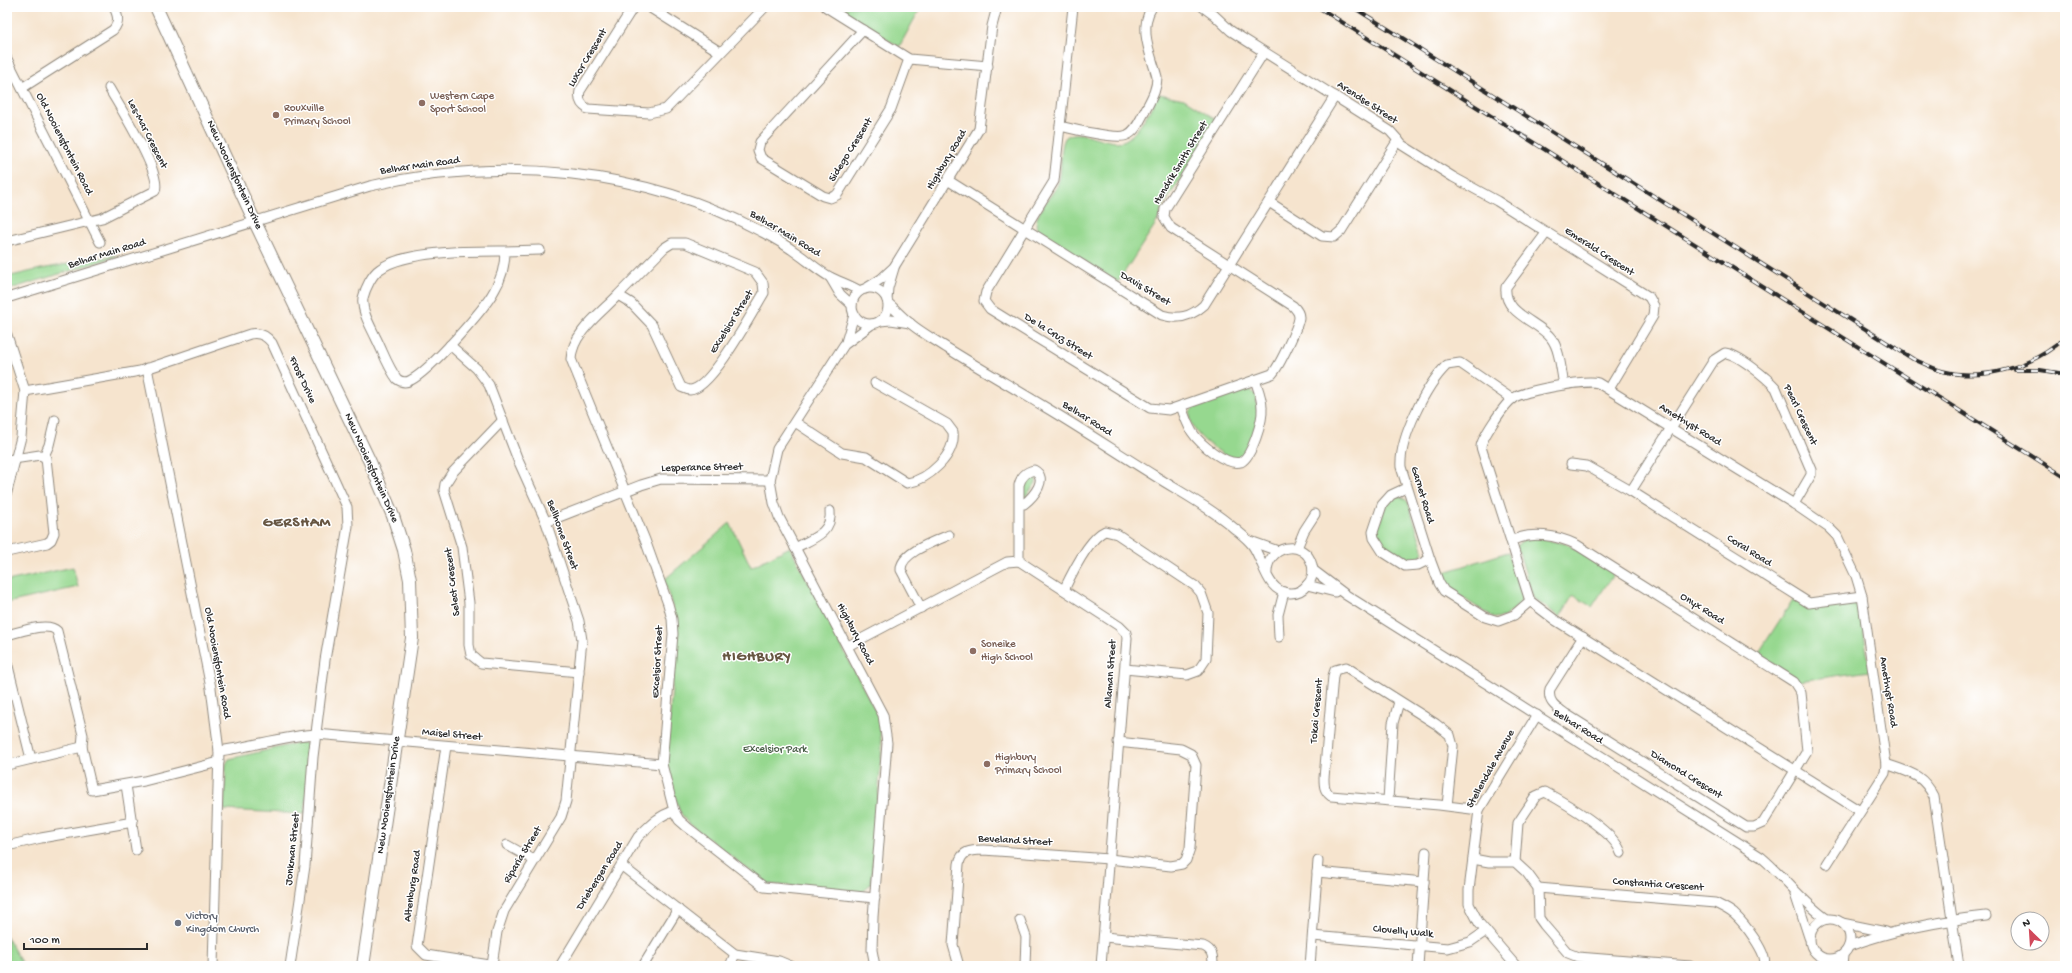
<svg xmlns="http://www.w3.org/2000/svg" width="2072" height="973" viewBox="0 0 2072 973" font-family="'Gochi Hand',sans-serif">
<style>
.green{fill:#96d88f;stroke:#60825d}
.lines{fill:none;stroke-linecap:round;stroke-linejoin:round}
.street-casing{stroke:#90887c;stroke-width:11}
.secondary-casing{stroke:#90887c;stroke-width:14}
.street{stroke:#fff;stroke-width:9}
.secondary{stroke:#fff;stroke-width:12}
.rail-casing{stroke:#2b2b2b;stroke-width:4}
.rail{stroke:#fff;stroke-width:2.5;stroke-dasharray:8;stroke-linecap:butt}
.education-dot{fill:#8d6e63;stroke:#fff;stroke-width:1.5}
.worship-dot{fill:#6b7280;stroke:#fff;stroke-width:1.5}
.labels{text-anchor:middle;dominant-baseline:central;stroke-width:3;stroke-linejoin:round;paint-order:stroke}
.street-label{font-size:11px;fill:#2b2b2b;stroke:#fff}
.education-label{font-size:11px;fill:#785e54;stroke:#fff;text-anchor:start}
.park-label{font-size:11px;fill:#4b5f49;stroke:#fff}
.worship-label{font-size:11px;fill:#5b616d;stroke:#fff;text-anchor:start}
.district-label{font-size:15px;font-weight:bold;letter-spacing:1px;fill:#675642;stroke:#fff}
</style>
<rect width="100%" height="100%" fill="#fff"/>
<filter id="ink" filterUnits="userSpaceOnUse"><feTurbulence type="fractalNoise" baseFrequency=".025" numOctaves="2"/><feDisplacementMap in="SourceGraphic" scale="8" xChannelSelector="R" yChannelSelector="G"/><feConvolveMatrix kernelMatrix="1 2 1 2 8 2 1 2 1" color-interpolation-filters="sRGB"/></filter>
<filter id="wash" filterUnits="userSpaceOnUse"><feTurbulence type="fractalNoise" baseFrequency=".012" numOctaves="4" result="noise"/><feDisplacementMap in="SourceGraphic" scale="16" xChannelSelector="R" yChannelSelector="G"/><feGaussianBlur stdDeviation="0.9" result="paint"/><feColorMatrix in="noise" values="0 0 0 0 0 0 0 0 0 0 0 0 0 0 0 0 0 1.4 0 .05"/><feComposite in="paint" operator="in"/></filter>
<g filter="url(#wash)">
<rect width="100%" height="100%" fill="#f6e4ce"/>
<g class="green">
<path d="M 835,7 L 921,7 L 899,47 Z"/>
<path d="M 1159,94 L 1184,99 L 1217,120 L 1161,210 L 1160,217 L 1118,282 L 1041,234 C 1026,221 1050,199 1057,186 C 1064,172 1058,152 1065,138 C 1080,124 1111,150 1127,139 C 1141,130 1150,108 1159,94 Z"/>
<path d="M 117,255 L 118,256 L 7,290 L 7,277 L 41,269 Z"/>
<path d="M 1248,388 L 1256,395 L 1258,417 L 1246,454 L 1241,458 L 1233,460 C 1216,449 1189,436 1190,412 L 1194,406 Z"/>
<path d="M 1031,474 L 1036,476 L 1036,483 L 1023,500 C 1022,488 1023,483 1031,474 Z"/>
<path d="M 1398,496 L 1404,498 L 1408,502 L 1423,549 C 1422,559 1416,561 1407,563 L 1383,549 L 1376,533 L 1387,501 Z"/>
<path d="M 730,523 L 751,567 L 790,547 L 878,716 L 882,747 L 871,883 L 863,892 L 767,884 L 686,821 L 679,810 L 666,767 L 677,622 L 664,580 Z"/>
<path d="M 1531,537 L 1567,544 L 1614,573 L 1592,607 L 1573,595 L 1560,617 L 1533,598 L 1517,546 L 1520,542 Z"/>
<path d="M 1508,552 L 1522,597 L 1519,605 L 1504,617 L 1494,618 L 1446,587 L 1439,574 Z"/>
<path d="M 73,567 L 78,587 L 7,603 L 7,581 Z"/>
<path d="M 1794,598 C 1800,601 1808,607 1815,607 C 1829,607 1851,595 1860,610 L 1870,671 L 1799,681 L 1758,654 Z"/>
<path d="M 303,742 L 308,745 L 310,752 L 305,814 L 224,810 L 226,764 L 229,759 Z"/>
<path d="M 7,937 L 23,966 L 7,966 Z"/>
</g>
</g>
<g filter="url(#ink)">
<g class="lines">
<g class="street-casing">
<g id="street">
<path d="M 635,7 L 632,9 L 580,91 C 578,100 581,105 588,109 L 649,113 L 666,109 L 765,7"/>
<path d="M 649,7 L 720,52"/>
<path d="M 826,7 L 909,59 L 988,66"/>
<path d="M 1073,7 L 1054,181 L 986,292 L 984,301 L 990,309 L 1150,408 L 1169,410 L 1272,374 C 1279,367 1299,325 1299,317 C 1299,312 1296,309 1293,306 L 1171,228 L 1164,217 L 1165,209 L 1264,52"/>
<path d="M 1203,7 L 1214,15 L 1231,31 L 1390,131 L 1398,140 L 1341,231 L 1334,237 L 1322,236 L 1269,202"/>
<path d="M 863,30 L 760,142 L 758,150 L 761,158 L 823,196 L 830,198 L 837,195 L 891,109 L 909,59"/>
<path d="M 7,59 L 100,242"/>
<path d="M 22,88 L 113,30 C 120,22 118,16 114,7"/>
<path d="M 1060,126 C 1072,129 1118,140 1127,135 C 1136,131 1140,120 1145,111 C 1151,99 1157,90 1157,77 C 1151,54 1138,29 1152,7"/>
<path d="M 1398,140 L 1402,145 L 1453,177 L 1497,201 L 1649,297 L 1654,306 L 1653,316 L 1609,389"/>
<path d="M 949,181 L 1162,315 C 1178,320 1191,317 1204,305 L 1335,96"/>
<path d="M 1547,232 L 1506,287 C 1503,314 1538,321 1551,338 C 1560,349 1561,371 1564,385"/>
<path d="M 7,241 L 102,218 L 155,191 C 163,174 119,106 109,88"/>
<path d="M 505,251 C 473,251 406,250 380,269 C 372,274 365,289 363,298 C 361,311 371,327 376,338 C 383,352 388,367 397,379 C 401,382 406,383 411,380 C 429,371 484,310 494,291 C 502,278 505,266 505,251 L 540,250"/>
<path d="M 830,277 L 840,294 L 852,305"/>
<circle cx="870" cy="306" r="18"/>
<path d="M 865,289 L 881,279 L 894,267 L 979,129 L 992,26 L 997,7"/>
<path d="M 618,295 L 664,248 L 672,243 L 685,243 L 755,272 L 763,283 L 764,293 C 753,311 711,390 690,390 C 687,390 684,388 681,387 L 652,325 L 631,303 L 618,295 C 601,313 572,333 571,359 L 645,540 L 668,604 L 672,619 L 673,634 L 662,764 L 674,811 L 679,820 L 687,827 L 764,887 L 875,898"/>
<path d="M 7,298 L 370,186 C 500,156 643,168 762,232 C 774,238 787,246 798,254 C 808,261 819,271 830,277 C 840,282 850,285 860,291"/>
<path d="M 887,300 L 888,288 L 894,268"/>
<path d="M 888,303 C 896,310 903,318 911,324 C 922,333 935,340 947,348 C 979,368 1012,387 1045,407 C 1082,429 1118,453 1155,476 C 1182,493 1211,508 1235,529 C 1241,534 1248,539 1253,546 C 1264,562 1267,594 1291,593 C 1297,593 1303,590 1307,585 C 1312,580 1314,572 1312,565 C 1305,537 1265,545 1267,575"/>
<path d="M 880,321 L 891,320 L 910,323"/>
<path d="M 872,324 L 844,345 L 777,449 L 770,480 L 774,503 L 779,517 L 883,715 L 887,743 L 873,917 L 872,950 L 875,966"/>
<path d="M 7,335 L 25,391 L 140,371 L 250,334 C 259,332 266,335 272,343 L 347,507 L 348,526 L 325,660 L 313,757 L 305,866 L 290,966"/>
<path d="M 846,342 L 854,315"/>
<path d="M 450,345 L 477,369 L 489,385 L 518,460 L 546,522 L 579,621 L 582,640 L 566,801 L 561,817 L 504,911 L 497,932 L 492,965"/>
<path d="M 147,368 L 211,688 L 219,751 L 213,966"/>
<path d="M 1512,399 L 1460,363 L 1447,365 C 1426,385 1399,439 1401,467 L 1430,559 L 1439,583 L 1444,591 L 1485,617 L 1498,621 L 1514,615 L 1530,601"/>
<path d="M 1181,406 C 1184,415 1187,424 1192,432 C 1200,444 1226,466 1241,462 C 1252,456 1263,421 1262,408 C 1262,398 1258,389 1255,380"/>
<path d="M 503,420 L 452,473 L 445,484 L 444,490 L 462,547 L 469,603 L 469,645 L 471,655 L 481,663 L 579,672"/>
<path d="M 795,422 L 842,453 L 866,457 L 907,483 C 928,480 956,455 953,432 L 947,424 L 875,383"/>
<path d="M 44,456 L 49,445 L 55,420"/>
<path d="M 7,460 L 40,455 L 46,458 L 54,533 L 51,540 L 47,543 L 7,552"/>
<path d="M 1571,464 L 1587,466 L 1631,491 L 1809,603 L 1862,596"/>
<path d="M 1406,488 L 1391,495 L 1382,505 L 1373,532 L 1374,538 L 1383,552 L 1405,566 L 1418,565 L 1430,559"/>
<path d="M 1631,491 L 1714,360 L 1725,353 C 1738,354 1767,378 1776,388 L 1811,470 L 1811,475 L 1794,504"/>
<path d="M 7,492 L 21,437 L 25,391"/>
<path d="M 546,522 L 641,485 L 661,479 L 770,480"/>
<path d="M 1250,541 L 1278,551"/>
<path d="M 1511,541 C 1531,531 1557,535 1577,545 L 1794,682 L 1801,693 L 1807,751 L 1763,823 L 1754,827 L 1746,827 L 1566,714 C 1556,707 1547,702 1550,689 L 1583,637"/>
<path d="M 795,548 C 811,539 833,533 830,511"/>
<path d="M 1297,548 L 1304,531 L 1315,514"/>
<path d="M 1019,561 L 1019,485 C 1021,477 1025,472 1034,470 C 1049,478 1034,496 1024,504 L 1019,503"/>
<path d="M 1313,570 L 1346,595 L 1761,857 C 1784,876 1802,902 1827,919"/>
<path d="M 1307,585 L 1335,592"/>
<path d="M 1064,590 C 1071,575 1089,538 1105,531 L 1117,534 L 1195,586 L 1201,593 L 1208,613 L 1206,659 L 1198,671 L 1187,675 L 1125,669"/>
<path d="M 921,608 L 901,570 C 900,553 935,541 949,535"/>
<path d="M 7,635 C 19,632 48,621 57,631 L 83,735 L 82,747 L 92,790 L 144,781 L 219,762"/>
<path d="M 1279,637 L 1278,615 L 1284,592"/>
<path d="M 848,646 L 1007,562 L 1019,561 L 1119,626 L 1126,633 L 1127,638 L 1101,966"/>
<path d="M 7,662 L 31,759"/>
<path d="M 446,746 L 417,946 L 426,955 L 496,966"/>
<path d="M 219,751 C 251,747 283,736 316,734 L 662,764"/>
<path d="M 1886,764 C 1909,772 1923,774 1934,797 L 1959,966"/>
<path d="M 7,765 L 82,747"/>
<path d="M 126,785 L 136,850"/>
<path d="M 1388,800 L 1393,723 L 1399,702"/>
<path d="M 1447,806 L 1453,746 L 1450,735 L 1436,724 L 1346,667 L 1335,670 L 1333,676 L 1324,778 C 1324,785 1324,791 1331,796 L 1439,805 L 1479,810"/>
<path d="M 507,845 L 534,860"/>
<path d="M 7,846 L 41,838 L 133,822"/>
<path d="M 1473,859 L 1489,862 L 1515,862 L 1527,873 L 1538,888 L 1539,918 L 1544,925 L 1568,953 L 1578,957 L 1690,966"/>
<path d="M 1515,862 L 1518,823 L 1536,796 L 1545,792 C 1565,803 1615,832 1621,853"/>
<path d="M 1827,864 L 1885,773 L 1886,764 L 1862,596 L 1856,576 L 1837,536 L 1829,528 L 1794,504 L 1598,383 C 1587,379 1521,391 1512,399 C 1504,405 1481,439 1481,447 L 1530,601 L 1555,620 L 1860,811"/>
<path d="M 622,866 L 735,954 L 779,961 L 791,966"/>
<path d="M 1317,872 L 1424,882"/>
<path d="M 1538,888 L 1715,903 C 1721,906 1728,909 1734,914 C 1743,922 1769,954 1764,966"/>
<path d="M 1795,894 L 1809,937"/>
<circle cx="1830" cy="939" r="20"/>
<path d="M 1020,920 L 1026,937 L 1025,966"/>
<path d="M 1842,923 L 1886,932"/>
<path d="M 1313,936 L 1448,948 L 1470,942 L 1486,931"/>
<path d="M 1104,937 L 1203,946 C 1213,950 1213,957 1213,966"/>
<path d="M 1849,946 C 1893,930 1939,921 1986,916"/>
<path d="M 560,966 L 638,837 C 649,826 659,815 674,811"/>
<path d="M 643,966 L 678,909"/>
<path d="M 730,966 L 735,954"/>
<path d="M 959,966 L 953,945 L 959,864 C 961,851 971,850 983,850 L 1109,859 L 1171,866 L 1182,864 L 1186,860 L 1190,848 L 1196,765 L 1191,754 L 1181,749 L 1118,742"/>
<path d="M 1310,966 L 1318,861"/>
<path d="M 1418,966 L 1426,852"/>
<path d="M 1516,966 L 1479,923 L 1469,904 L 1469,890 L 1479,810 L 1537,715"/>
<path d="M 1842,966 L 1843,955"/>
</g>
</g>
<g class="secondary-casing">
<path id="secondary" d="M 156,7 L 254,220 L 370,462 L 393,516 L 404,550 L 410,580 L 412,638 L 363,966"/>
</g>
<use href="#street" class="street"/>
<use href="#secondary" class="secondary"/>
<g class="rail-casing">
<g id="rail">
<path d="M 1318,7 L 2065,477"/>
<path d="M 1353,7 L 1913,359 C 1923,363 1932,368 1942,371 C 1984,382 2034,366 2065,338"/>
<path d="M 2015,370 L 2040,370 L 2065,374"/>
</g>
</g>
<use href="#rail" class="rail"/>
</g>
</g>
<g class="education-dot">
<circle cx="422" cy="103" r="4"/>
<circle cx="276" cy="115" r="4"/>
<circle cx="973" cy="651" r="4"/>
<circle cx="987" cy="764" r="4"/>
</g>
<circle class="worship-dot" cx="178" cy="923" r="4"/>
<g class="labels">
<g class="street-label">
<text transform="translate(588 58) rotate(-59)">Luxor Crescent</text>
<text transform="translate(1367 103) rotate(33)">Arendse Street</text>
<text transform="translate(147 134) rotate(63)">Les-Mar Crescent</text>
<text transform="translate(64 144) rotate(63)">Old Nooiensfontein Road</text>
<text transform="translate(851 150) rotate(-58)">Sidego Crescent</text>
<text transform="translate(947 160) rotate(-59)">Highbury Road</text>
<text transform="translate(1181 163) rotate(-59)">Hendrik Smith Street</text>
<text transform="translate(420 166) rotate(-8)">Belhar Main Road</text>
<text transform="translate(234 175) rotate(65)">New Nooiensfontein Drive</text>
<text transform="translate(785 234) rotate(31)">Belhar Main Road</text>
<text transform="translate(1599 252) rotate(33)">Emerald Crescent</text>
<text transform="translate(107 254) rotate(-17)">Belhar Main Road</text>
<text transform="translate(1145 289) rotate(31)">Davis Street</text>
<text transform="translate(732 322) rotate(-58)">Excelsior Street</text>
<text transform="translate(1058 337) rotate(32)">De la Cruz Street</text>
<text transform="translate(302 380) rotate(65)">Frost Drive</text>
<text transform="translate(1800 415) rotate(65)">Pearl Crescent</text>
<text transform="translate(1087 419) rotate(32)">Belhar Road</text>
<text transform="translate(1690 425) rotate(32)">Amethyst Road</text>
<text transform="translate(371 468) rotate(66)">New Nooiensfontein Drive</text>
<text transform="translate(702 468) rotate(-1)">Lesperance Street</text>
<text transform="translate(1422 495) rotate(73)">Garnet Road</text>
<text transform="translate(562 535) rotate(70)">Bellhome Street</text>
<text transform="translate(1749 551) rotate(32)">Coral Road</text>
<text transform="translate(453 582) rotate(-97)">Select Crescent</text>
<text transform="translate(1702 609) rotate(32)">Onyx Road</text>
<text transform="translate(855 634) rotate(62)">Highbury Road</text>
<text transform="translate(658 662) rotate(-87)">Excelsior Street</text>
<text transform="translate(217 663) rotate(80)">Old Nooiensfontein Road</text>
<text transform="translate(1111 674) rotate(-86)">Allaman Street</text>
<text transform="translate(1888 692) rotate(81)">Amethyst Road</text>
<text transform="translate(1317 711) rotate(-85)">Tokai Crescent</text>
<text transform="translate(1578 727) rotate(32)">Belhar Road</text>
<text transform="translate(452 735) rotate(5)">Maisel Street</text>
<text transform="translate(1491 769) rotate(-61)">Stellendale Avenue</text>
<text transform="translate(1686 775) rotate(32)">Diamond Crescent</text>
<text transform="translate(389 795) rotate(-82)">New Nooiensfontein Drive</text>
<text transform="translate(1015 841) rotate(3)">Beveland Street</text>
<text transform="translate(293 849) rotate(-84)">Jonkman Street</text>
<text transform="translate(523 855) rotate(-59)">Riparia Street</text>
<text transform="translate(600 876) rotate(-58)">Driebergen Road</text>
<text transform="translate(1658 885) rotate(4)">Constantia Crescent</text>
<text transform="translate(413 886) rotate(-82)">Altenburg Road</text>
<text transform="translate(1403 932) rotate(5)">Clovelly Walk</text>
</g>
<g class="education-label">
<text x="430" y="97">Western Cape<tspan x="430" dy="13">Sport School</tspan></text>
<text x="284" y="109">Rouxville<tspan x="284" dy="13">Primary School</tspan></text>
<text x="981" y="645">Soneike<tspan x="981" dy="13">High School</tspan></text>
<text x="995" y="758">Highbury<tspan x="995" dy="13">Primary School</tspan></text>
</g>
<g class="park-label">
<text x="775" y="750">Excelsior Park</text>
</g>
<g class="worship-label">
<text x="186" y="917">Victory<tspan x="186" dy="13">Kingdom Church</tspan></text>
</g>
<g class="district-label">
<text x="297" y="523">GERSHAM</text>
<text x="757" y="657">HIGHBURY</text>
</g>
</g>
<rect width="2072" height="973" fill="none" stroke="#fff" stroke-width="24"/>
<g transform="translate(2030 931) rotate(335)"><circle r="19" fill="#ffffff" stroke="#aaaaaa"/>
<path d="M0-3L7 15L0 10L-7 15Z" fill="#d1495b"/>
<text y="-6" font-size="11" font-weight="bold" text-anchor="middle" fill="#2b2b2b">N</text>
</g>
<path d="M24 943v6h123v-6" fill="none" stroke="#2b2b2b" stroke-width="2"/>
<text x="30" y="943" font-size="12" fill="#2b2b2b" stroke="#ffffff" stroke-width="3" paint-order="stroke">100 m</text>
</svg>
